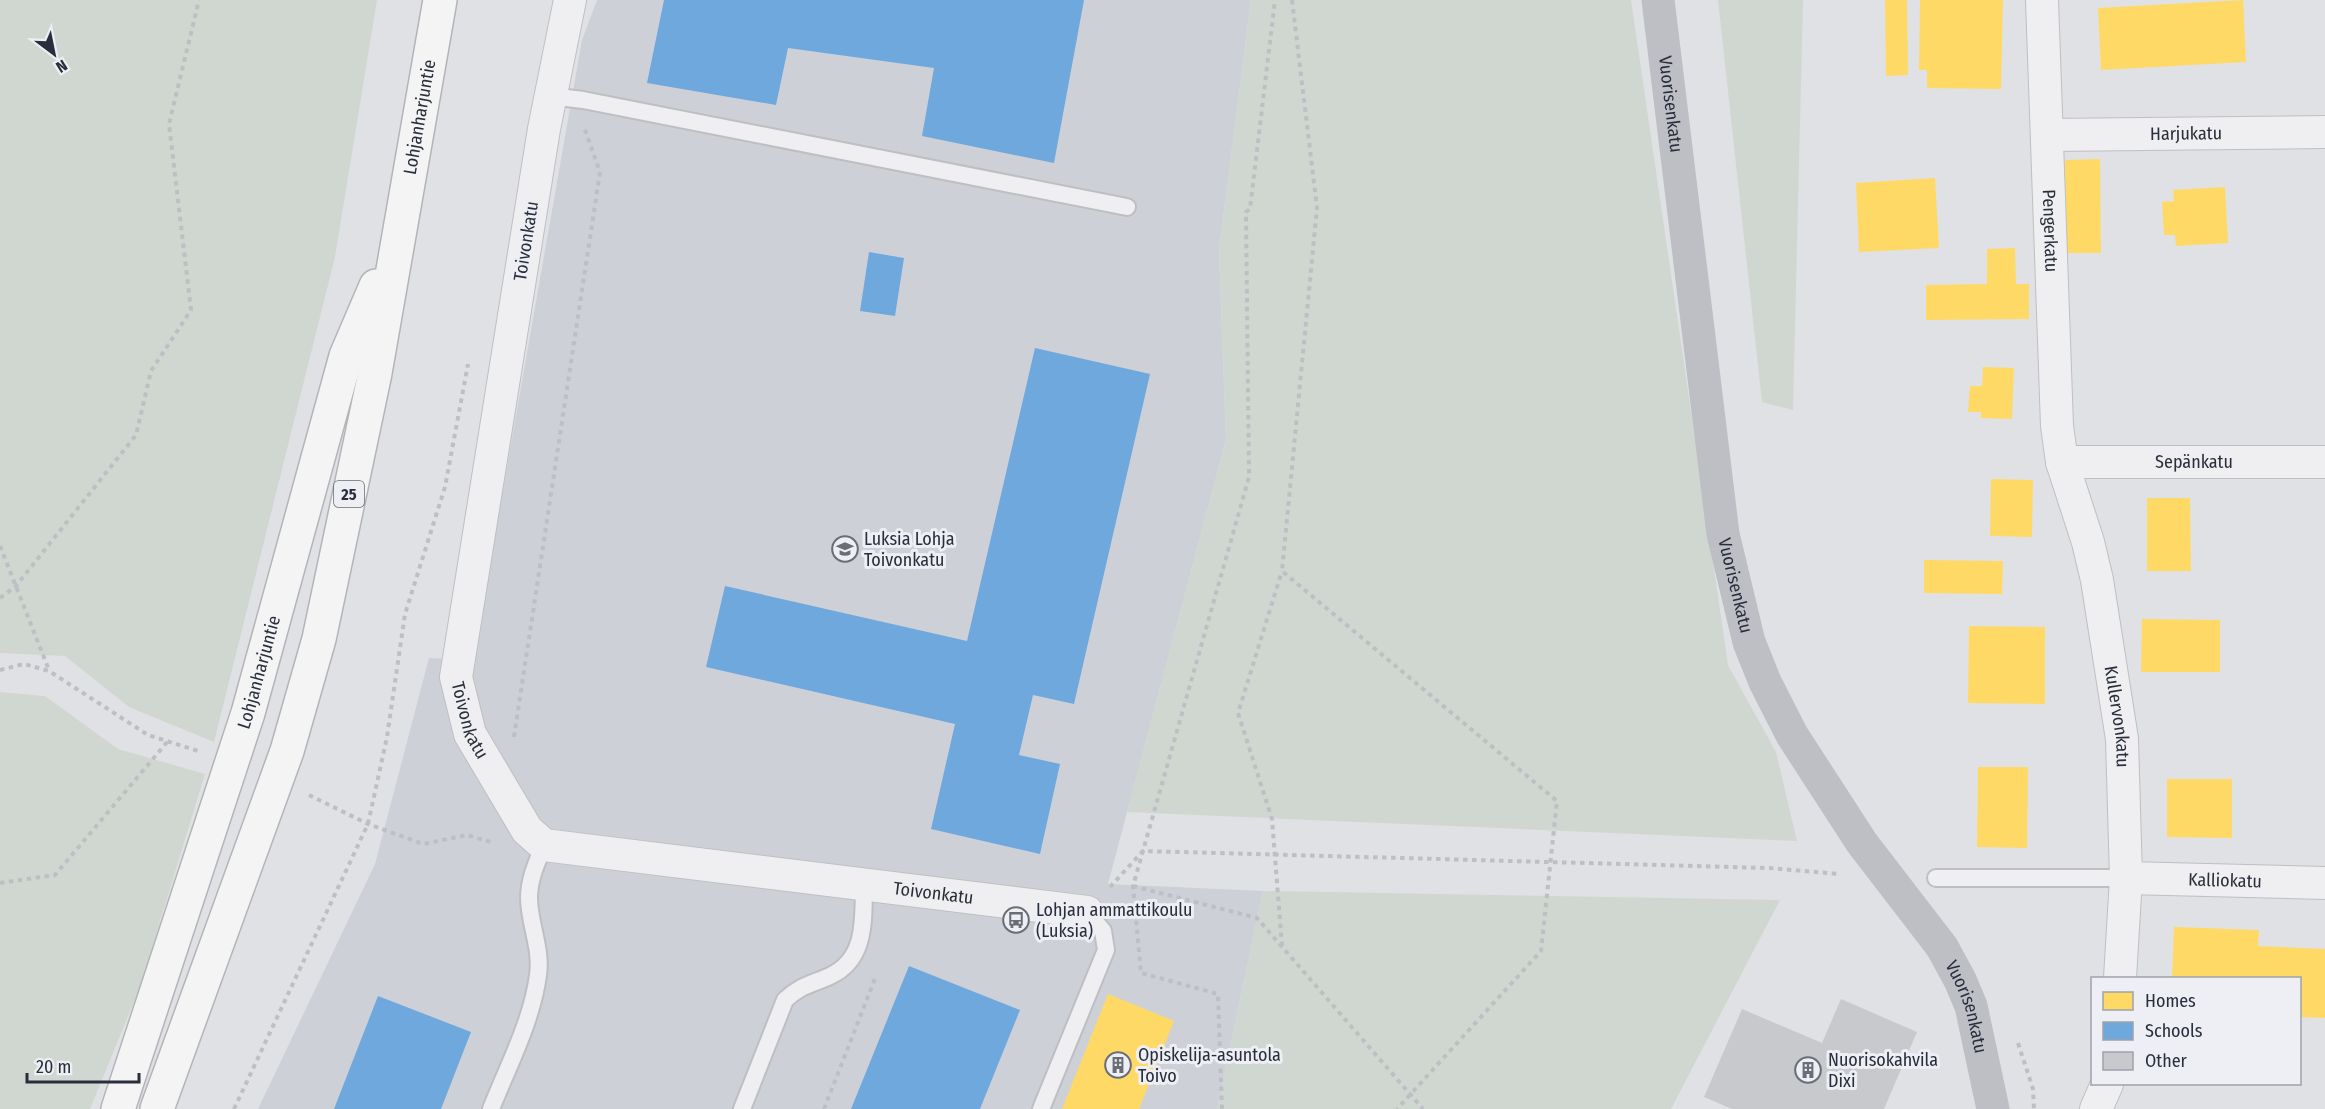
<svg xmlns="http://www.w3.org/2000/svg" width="2325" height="1109" viewBox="0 0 2325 1109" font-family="'Fira Sans Condensed',sans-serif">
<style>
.built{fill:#ced0d7}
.green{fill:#d0d7d0}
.homes{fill:#ffd966}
.schools{fill:#6fa8dc}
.building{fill:#c8c9cc}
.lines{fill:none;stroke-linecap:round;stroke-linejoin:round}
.lane-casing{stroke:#bebfc2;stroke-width:20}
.street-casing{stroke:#bebfc2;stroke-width:34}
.highway-casing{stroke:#b3b4b8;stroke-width:36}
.path{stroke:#bebfc4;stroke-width:4;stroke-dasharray:4.5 4.5;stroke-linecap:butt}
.lane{stroke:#efeff1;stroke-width:16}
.street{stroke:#efeff1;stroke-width:32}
.secondary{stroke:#bebfc4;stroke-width:33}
.highway{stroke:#f4f4f5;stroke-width:33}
.labels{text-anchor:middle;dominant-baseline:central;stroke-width:6;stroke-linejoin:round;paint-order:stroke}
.shield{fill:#edeff4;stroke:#636872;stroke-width:1.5}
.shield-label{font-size:16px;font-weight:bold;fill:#282e3b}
.street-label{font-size:18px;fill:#282e3b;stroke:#edeff4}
.poi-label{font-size:18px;fill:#282e3b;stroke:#edeff4;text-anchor:start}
</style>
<rect width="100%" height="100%" fill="#e0e1e4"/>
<path class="built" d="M 597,0 L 1251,0 L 1219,250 L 1226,440 L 1108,884 L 1263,891 L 1217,1109 L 258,1109 L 375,864 L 429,658 L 473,660 L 582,40 Z"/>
<g class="green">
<path d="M 0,0 L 377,0 L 335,257 L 214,742 L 129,707 L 65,656 L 0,653 Z"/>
<path d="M 1251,0 L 1631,0 L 1728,665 L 1776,752 L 1797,841 L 1127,812 L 1226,440 L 1219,250 Z"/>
<path d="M 1718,0 L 1803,0 L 1793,410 L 1762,402 Z"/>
<path d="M 0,692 L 45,696 L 118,749 L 205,774 L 140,987 L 90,1109 L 0,1109 Z"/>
<path d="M 1263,891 L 1780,900 L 1671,1109 L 1217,1109 Z"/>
</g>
<g class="homes">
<path d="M 1885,0 L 1907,0 L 1908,75 L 1886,76 Z"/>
<path d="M 1920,0 L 2003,0 L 2001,89 L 1927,88 L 1927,70 L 1919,70 Z"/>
<path d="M 2243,0 L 2246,62 L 2101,70 L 2098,8 Z"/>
<path d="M 2100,159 L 2101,253 L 2066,253 L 2065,160 Z"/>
<path d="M 1935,178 L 1939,248 L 1859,252 L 1856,183 Z"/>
<path d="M 2225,187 L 2228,243 L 2176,246 L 2175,235 L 2164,235 L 2162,202 L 2174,201 L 2173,190 Z"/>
<path d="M 2015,248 L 2016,284 L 2029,284 L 2029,319 L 1926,320 L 1926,285 L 1987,284 L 1987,249 Z"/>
<path d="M 1983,367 L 2014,368 L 2012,419 L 1981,418 L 1981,412 L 1968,412 L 1970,386 L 1982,386 Z"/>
<path d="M 1991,479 L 2033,480 L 2032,537 L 1990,536 Z"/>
<path d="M 2147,498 L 2190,498 L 2191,571 L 2147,571 Z"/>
<path d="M 1924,560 L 2003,561 L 2002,594 L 1924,593 Z"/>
<path d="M 2142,619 L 2220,620 L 2220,672 L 2141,672 Z"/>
<path d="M 1969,626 L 2045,627 L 2045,704 L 1968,703 Z"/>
<path d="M 1978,767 L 2028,767 L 2027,848 L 1977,847 Z"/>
<path d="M 2167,779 L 2232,779 L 2232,838 L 2167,837 Z"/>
<path d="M 2174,927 L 2259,930 L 2258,946 L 2325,949 L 2325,1018 L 2300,1017 L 2300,978 L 2172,978 Z"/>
<path d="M 1108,994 L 1174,1021 L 1139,1109 L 1062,1109 Z"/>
</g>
<g class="schools">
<path d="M 664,0 L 1084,0 L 1054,163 L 922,136 L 934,68 L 788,48 L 776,105 L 647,83 Z"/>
<path d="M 869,252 L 904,258 L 895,316 L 860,311 Z"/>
<path d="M 1035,348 L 1150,374 L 1074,704 L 1033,695 L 1019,755 L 1060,764 L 1040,854 L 931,829 L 955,724 L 706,667 L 725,586 L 967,641 Z"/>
<path d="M 909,966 L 1020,1010 L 980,1109 L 851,1109 Z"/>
<path d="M 378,996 L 471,1032 L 441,1109 L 334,1109 Z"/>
</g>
<path class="building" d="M 1841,999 L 1917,1032 L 1884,1109 L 1732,1109 L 1704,1097 L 1742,1009 L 1822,1043 Z"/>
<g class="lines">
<g class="lane-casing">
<g id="lane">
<path d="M 550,96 L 583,100 L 1127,207"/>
<path d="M 1936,878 L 2126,878"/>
<path d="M 491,1109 C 508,1066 532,1021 538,975 C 542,949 529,923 529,898 C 529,879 537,862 544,845"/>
<path d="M 742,1109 L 785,1000 C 799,986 812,984 830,976 C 867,959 863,919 864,885"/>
<path d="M 1041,1109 L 1106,950 L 1103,931 L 1087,912"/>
</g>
</g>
<g class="street-casing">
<g id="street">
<path id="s1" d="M 570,0 L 544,129 L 456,677 L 470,734 L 527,830 L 544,845 L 1087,912"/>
<path id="s2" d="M 2042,0 L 2057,426 L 2062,462 L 2088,542 L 2097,580 L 2122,739 L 2126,878 L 2120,978"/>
<path id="s3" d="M 2048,135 L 2325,132"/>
<path id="s4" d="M 2062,462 L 2325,462"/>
<path id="s5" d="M 2126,878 L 2325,883"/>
<path d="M 2096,1109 L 2107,1084"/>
</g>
</g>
<g class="highway-casing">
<g id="highway">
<path id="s7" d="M 118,1109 L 248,713 L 346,356 L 376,286"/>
<path id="s8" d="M 157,1109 L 287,751 L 319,639 L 375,373 L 440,0"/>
</g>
</g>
<g class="path">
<path d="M 1292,0 L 1317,208 L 1282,571 L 1557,801 L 1541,951 L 1397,1109"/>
<path d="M 0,546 L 49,670"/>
<path d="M 0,598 L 16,586 L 136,435 L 151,371 L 191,310 L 169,124 L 199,0"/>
<path d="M 0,670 L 24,664 L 49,671 L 148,735 L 198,751"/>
<path d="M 514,737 L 600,172 L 584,127"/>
<path d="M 309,795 L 368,824 L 423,844 L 467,835 L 494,843"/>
<path d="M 0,883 L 55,875 L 168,741"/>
<path d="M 1133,886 L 1257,918 L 1423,1109"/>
<path d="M 1110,887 L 1143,851 L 1769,868 L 1839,874"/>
<path d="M 1282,946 L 1272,819 L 1238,713 L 1282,571"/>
<path d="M 2018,1043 L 2033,1089 L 2034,1109"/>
<path d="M 234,1109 L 368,824 L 387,737 L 405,614 L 445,487 L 468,364"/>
<path d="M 824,1109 L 876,976"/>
<path d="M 1222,1109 L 1218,994 L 1141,973 L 1133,886 L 1249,477 L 1246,212 L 1250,209 L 1275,0"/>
</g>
<use href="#lane" class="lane"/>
<use href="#street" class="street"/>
<path class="secondary" id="s6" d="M 1658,0 L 1723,534 L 1749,642 L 1765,682 L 1792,735 L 1862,843 L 1942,947 L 1960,980 L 1971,1006 L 1993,1109"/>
<use href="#highway" class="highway"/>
</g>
<defs>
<g id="school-ring" transform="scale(1.35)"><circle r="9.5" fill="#edeff4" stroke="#686d76" stroke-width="1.5"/><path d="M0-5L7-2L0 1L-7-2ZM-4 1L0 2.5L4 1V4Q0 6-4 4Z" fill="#686d76"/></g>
<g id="bus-ring" transform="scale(1.35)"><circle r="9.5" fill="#edeff4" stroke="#686d76" stroke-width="1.5"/><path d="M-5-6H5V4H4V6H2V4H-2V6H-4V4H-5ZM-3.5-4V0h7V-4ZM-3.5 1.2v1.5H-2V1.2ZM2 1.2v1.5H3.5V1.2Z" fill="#686d76"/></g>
<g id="building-ring" transform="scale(1.35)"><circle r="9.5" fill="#edeff4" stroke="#686d76" stroke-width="1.5"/><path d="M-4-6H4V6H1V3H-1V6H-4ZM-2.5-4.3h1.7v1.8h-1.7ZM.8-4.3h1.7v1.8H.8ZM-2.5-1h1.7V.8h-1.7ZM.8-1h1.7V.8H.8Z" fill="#686d76"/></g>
</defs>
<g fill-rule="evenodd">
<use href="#school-ring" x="845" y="549"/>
<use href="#bus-ring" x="1016" y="920"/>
<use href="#building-ring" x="1118" y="1065"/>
<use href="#building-ring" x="1808" y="1070"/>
</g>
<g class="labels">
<rect class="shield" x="334" y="481" width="30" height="26" rx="4.5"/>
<g class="shield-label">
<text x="349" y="494">25</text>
</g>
<g class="street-label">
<text stroke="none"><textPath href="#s6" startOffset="105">Vuorisenkatu</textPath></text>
<text stroke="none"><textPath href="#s8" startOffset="1029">Lohjanharjuntie</textPath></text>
<text stroke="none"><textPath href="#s3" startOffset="138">Harjukatu</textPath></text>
<text stroke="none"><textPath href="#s2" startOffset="231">Pengerkatu</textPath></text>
<text transform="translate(526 241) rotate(-81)">Toivonkatu</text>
<text stroke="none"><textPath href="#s4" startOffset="132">Sepänkatu</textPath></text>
<text stroke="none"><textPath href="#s6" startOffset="591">Vuorisenkatu</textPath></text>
<text stroke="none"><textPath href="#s7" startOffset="459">Lohjanharjuntie</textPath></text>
<text stroke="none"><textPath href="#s2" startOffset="724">Kullervonkatu</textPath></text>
<text stroke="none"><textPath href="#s1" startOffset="732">Toivonkatu</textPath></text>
<text stroke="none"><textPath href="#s5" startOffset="99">Kalliokatu</textPath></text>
<text stroke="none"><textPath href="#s1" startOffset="1272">Toivonkatu</textPath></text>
<text stroke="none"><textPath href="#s6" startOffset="1077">Vuorisenkatu</textPath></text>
</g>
<g class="poi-label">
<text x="864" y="539">Luksia Lohja<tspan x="864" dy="21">Toivonkatu</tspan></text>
<text x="1036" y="910">Lohjan ammattikoulu<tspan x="1036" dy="21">(Luksia)</tspan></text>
<text x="1138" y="1055">Opiskelija-asuntola<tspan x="1138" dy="21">Toivo</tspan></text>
<text x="1828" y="1060">Nuorisokahvila<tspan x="1828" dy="21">Dixi</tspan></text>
</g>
</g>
<rect x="2091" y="977" width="210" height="108" fill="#edeff4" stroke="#9ea2aa" stroke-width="1.5"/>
<rect x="2103" y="992" width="30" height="18" fill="#ffd966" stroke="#9ea2aa" stroke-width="1.5"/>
<text x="2145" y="1007" font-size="18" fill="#282e3b">Homes</text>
<rect x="2103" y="1022" width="30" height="18" fill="#6fa8dc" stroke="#9ea2aa" stroke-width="1.5"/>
<text x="2145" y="1037" font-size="18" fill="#282e3b">Schools</text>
<rect x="2103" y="1052" width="30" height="18" fill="#c8c9cc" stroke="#9ea2aa" stroke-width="1.5"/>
<text x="2145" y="1067" font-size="18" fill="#282e3b">Other</text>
<g transform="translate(54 54) rotate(148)" stroke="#edeff4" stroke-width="4.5" paint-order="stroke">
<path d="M0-4.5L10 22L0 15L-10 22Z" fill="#282e3b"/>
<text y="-9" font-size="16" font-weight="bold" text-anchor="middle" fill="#282e3b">N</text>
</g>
<path d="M27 1073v9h112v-9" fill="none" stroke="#282e3b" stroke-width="3"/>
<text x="36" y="1073" font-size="18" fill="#282e3b" stroke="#edeff4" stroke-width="4.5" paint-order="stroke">20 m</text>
</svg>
